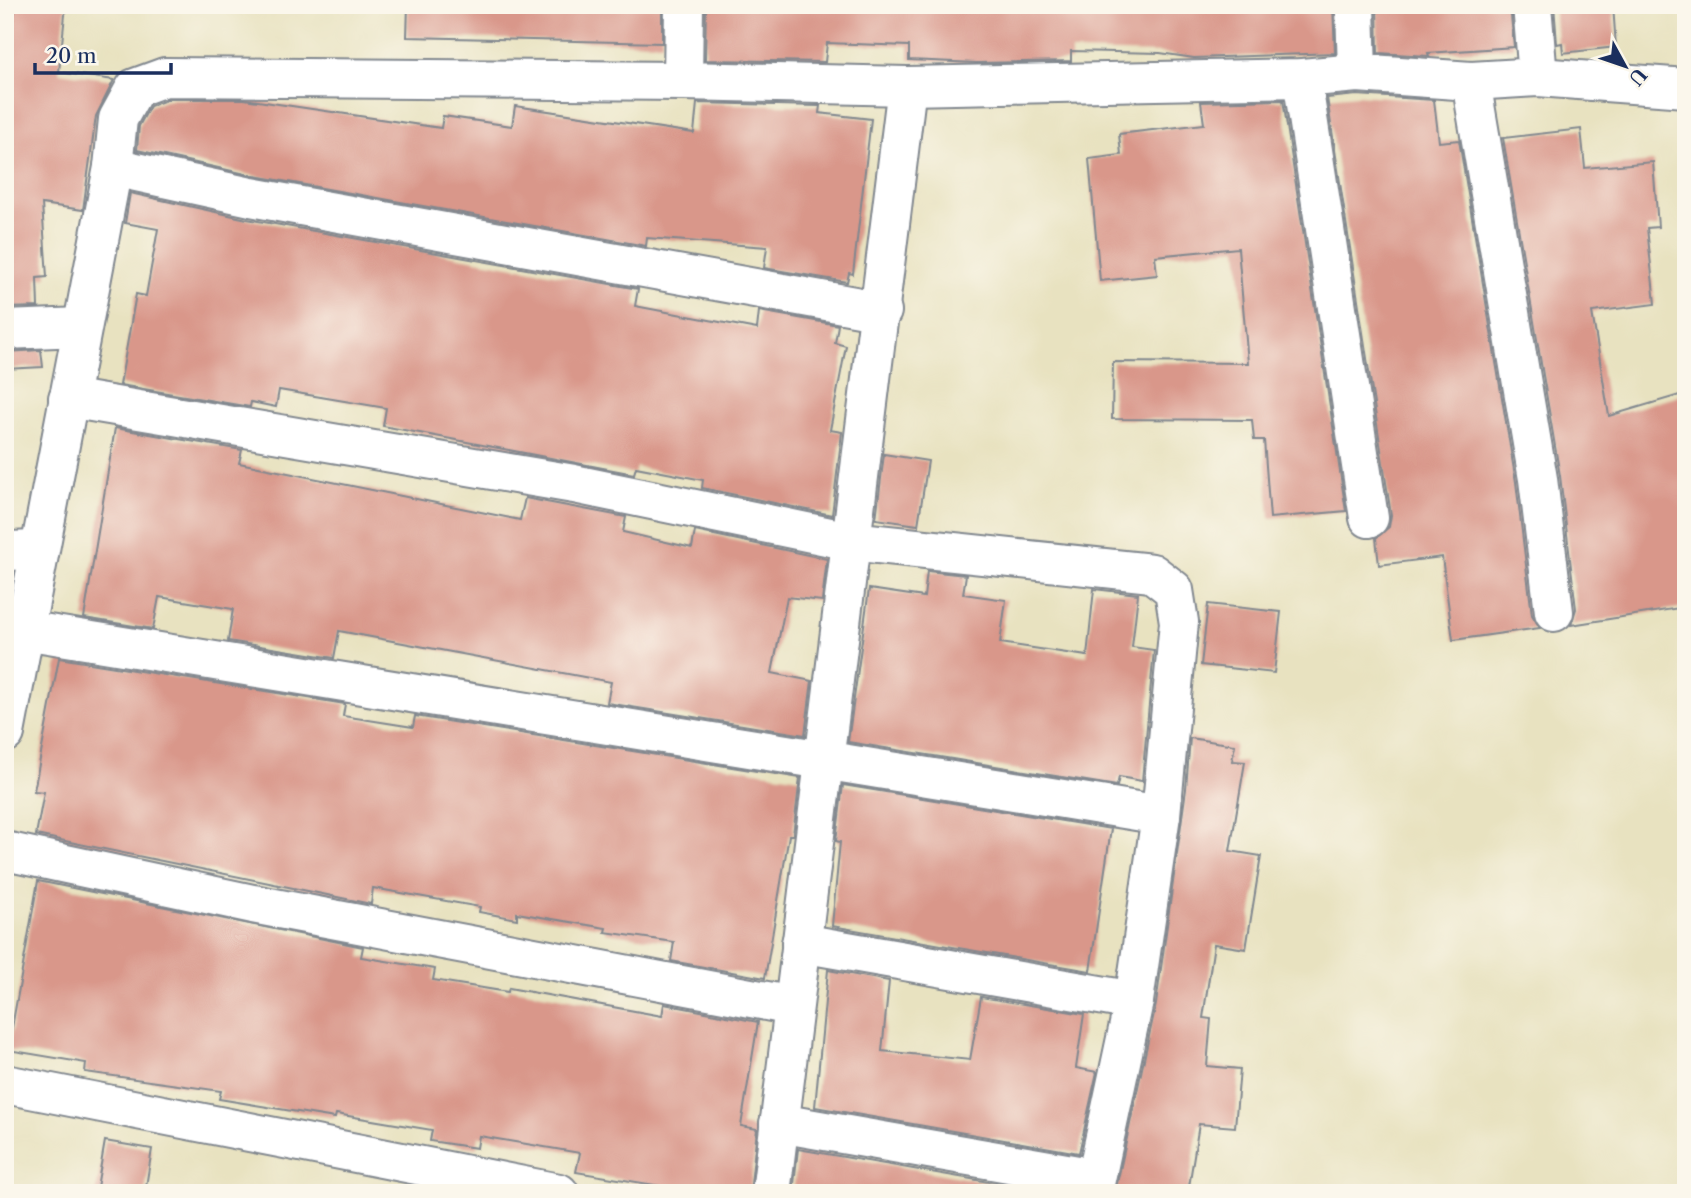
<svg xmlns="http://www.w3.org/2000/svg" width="1691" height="1198" viewBox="0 0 1691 1198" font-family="'Libre Caslon Text',serif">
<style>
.building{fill:#d9978a}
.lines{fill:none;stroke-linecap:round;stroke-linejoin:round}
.street-casing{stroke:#82888f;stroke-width:42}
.street{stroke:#fff;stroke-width:38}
</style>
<rect width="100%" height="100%" fill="#fbf7ec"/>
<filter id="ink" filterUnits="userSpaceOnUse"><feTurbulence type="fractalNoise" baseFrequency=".0143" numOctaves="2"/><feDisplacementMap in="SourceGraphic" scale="14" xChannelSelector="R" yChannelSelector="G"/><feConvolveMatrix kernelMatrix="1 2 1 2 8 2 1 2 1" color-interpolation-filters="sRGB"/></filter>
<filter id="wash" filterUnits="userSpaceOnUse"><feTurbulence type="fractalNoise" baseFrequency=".00686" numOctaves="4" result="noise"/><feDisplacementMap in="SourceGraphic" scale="28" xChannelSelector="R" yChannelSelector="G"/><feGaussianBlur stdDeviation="1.57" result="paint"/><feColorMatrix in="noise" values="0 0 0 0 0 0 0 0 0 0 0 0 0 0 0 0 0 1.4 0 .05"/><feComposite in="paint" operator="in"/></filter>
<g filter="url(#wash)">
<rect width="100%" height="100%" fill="#e8e2c0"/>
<g id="blocks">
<g class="building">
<path d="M 16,5 L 66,5 L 59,72 L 114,80 L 96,116 L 83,210 L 42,204 L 47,277 L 37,278 L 38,307 L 5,308 L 5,177 L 11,137 L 5,136 L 5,61 Z"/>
<path d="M 408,5 L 662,5 L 662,43 L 407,37 Z"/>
<path d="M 706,5 L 1333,5 L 1335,53 L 1194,58 L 1160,53 L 1071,51 L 1071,61 L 977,63 L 909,60 L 909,46 L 827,43 L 825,62 L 705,60 Z"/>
<path d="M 1377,5 L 1510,5 L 1514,47 L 1428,53 L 1429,56 L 1378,53 Z"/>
<path d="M 1554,5 L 1613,5 L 1616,47 L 1563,53 L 1562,43 L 1557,44 Z"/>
<path d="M 1357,95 L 1434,100 L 1439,142 L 1459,140 L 1516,482 L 1532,615 L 1540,628 L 1453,640 L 1442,557 L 1379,565 L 1376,538 L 1389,527 L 1391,515 L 1327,98 Z"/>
<path d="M 169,99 L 244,99 L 441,128 L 443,116 L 512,126 L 515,106 L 694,133 L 697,103 L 820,106 L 819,113 L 871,119 L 853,274 L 849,273 L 847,282 L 764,268 L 767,247 L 647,238 L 646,246 L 255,176 L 137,150 L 139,126 L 150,106 Z"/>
<path d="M 1283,100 L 1346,511 L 1270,518 L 1264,440 L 1254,440 L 1252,420 L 1112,419 L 1113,362 L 1248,363 L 1238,248 L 1155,256 L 1157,275 L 1100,281 L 1089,159 L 1121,155 L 1119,134 L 1204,124 L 1201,102 Z"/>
<path d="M 1581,129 L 1585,168 L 1653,162 L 1658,227 L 1647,228 L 1655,304 L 1592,312 L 1609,416 L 1686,393 L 1686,607 L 1571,625 L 1576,609 L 1560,476 L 1503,138 Z"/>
<path d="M 130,193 L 247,219 L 638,289 L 635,306 L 757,329 L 759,311 L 838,325 L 835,343 L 846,346 L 830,430 L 842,432 L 832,515 L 702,488 L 703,480 L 636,467 L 634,474 L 383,426 L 386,408 L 279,390 L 276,407 L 251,402 L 250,407 L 120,385 L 136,294 L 146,296 L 158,229 L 125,223 Z"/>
<path d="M 41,350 L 43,367 L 5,369 L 5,352 Z"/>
<path d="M 115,428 L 242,450 L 239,463 L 520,520 L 525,498 L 626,517 L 623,532 L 692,548 L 695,531 L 827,559 L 822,601 L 787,597 L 772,673 L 812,681 L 805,735 L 607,703 L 611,682 L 339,631 L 334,658 L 228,641 L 233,609 L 159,597 L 153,629 L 84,618 Z"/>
<path d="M 884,454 L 928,461 L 918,525 L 876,519 Z"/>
<path d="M 927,571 L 966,575 L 963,594 L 1006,600 L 1000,643 L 1087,656 L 1094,589 L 1138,594 L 1132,647 L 1154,650 L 1142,781 L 1119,777 L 1117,786 L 848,742 L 869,589 L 924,597 Z"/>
<path d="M 1208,604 L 1281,612 L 1274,673 L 1201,665 Z"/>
<path d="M 59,658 L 345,704 L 343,716 L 413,727 L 415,716 L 800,778 L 793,835 L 789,835 L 765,978 L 671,961 L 674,942 L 605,932 L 606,928 L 517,913 L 517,919 L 479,912 L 480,907 L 373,888 L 371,904 L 36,835 L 44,792 L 34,791 Z"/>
<path d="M 1190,738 L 1235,745 L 1232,761 L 1245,762 L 1230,851 L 1261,856 L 1246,949 L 1214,944 L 1203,1018 L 1211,1019 L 1207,1066 L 1240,1069 L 1235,1127 L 1199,1124 L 1188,1193 L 1115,1193 L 1156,1004 L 1186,789 Z"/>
<path d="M 843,785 L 1111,829 L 1090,971 L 832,926 L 840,842 L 836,841 Z"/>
<path d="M 38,881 L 363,947 L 361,957 L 435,969 L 433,980 L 508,992 L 509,988 L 662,1016 L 664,1004 L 758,1022 L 741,1126 L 757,1129 L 750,1193 L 678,1193 L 679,1189 L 576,1172 L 580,1153 L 479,1136 L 477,1148 L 430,1141 L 432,1130 L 336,1114 L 335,1118 L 219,1099 L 221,1091 L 85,1072 L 86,1063 L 8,1050 Z"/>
<path d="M 828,970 L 889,981 L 882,1051 L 970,1060 L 981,997 L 1084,1014 L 1076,1068 L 1097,1072 L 1079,1153 L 815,1107 Z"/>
<path d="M 105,1141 L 152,1149 L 145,1193 L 96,1193 Z"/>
<path d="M 798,1149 L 1052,1193 L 793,1193 Z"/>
</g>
</g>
</g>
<g filter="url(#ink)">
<use href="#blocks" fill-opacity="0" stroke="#82888f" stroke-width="2"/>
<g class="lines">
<g class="street-casing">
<g id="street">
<path d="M 1355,5 L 1357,73"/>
<path d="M 1532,5 L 1538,77"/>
<path d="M 1302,78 L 1369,518"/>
<path d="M 683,81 L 684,5"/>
<path d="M 1471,81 L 1538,479 L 1554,612"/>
<path d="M 113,167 L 251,197 L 882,311"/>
<path d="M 5,330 L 82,327"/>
<path d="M 68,398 L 574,484 L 850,541 L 1152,573 L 1174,590 L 1179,622 L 1161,815 L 1134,1001 L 1093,1193"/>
<path d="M 5,551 L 39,550"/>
<path d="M 24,630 L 1161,815"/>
<path d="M 5,733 L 113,167 L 118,119 L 135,88 L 165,77 L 683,81 L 907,86 L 1302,78 L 1357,73 L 1471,81 L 1538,77 L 1686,88"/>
<path d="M 5,851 L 253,904 L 793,1006"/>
<path d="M 801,943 L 1134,1001"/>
<path d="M 5,1084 L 559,1193"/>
<path d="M 779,1123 L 1095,1178"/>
<path d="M 771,1193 L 907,86"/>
</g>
</g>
<use href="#street" class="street"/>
</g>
</g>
<rect width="1691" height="1198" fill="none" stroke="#fbf7ec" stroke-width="28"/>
<g transform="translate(1625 66) rotate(130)" stroke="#fbf7ec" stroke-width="5" paint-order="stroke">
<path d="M0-5L12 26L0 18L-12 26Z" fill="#1b2f5e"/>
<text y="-10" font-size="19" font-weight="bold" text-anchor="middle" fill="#1b2f5e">U</text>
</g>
<path d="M35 63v10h136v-10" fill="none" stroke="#1b2f5e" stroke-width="3.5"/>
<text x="46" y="63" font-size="21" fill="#1b2f5e" stroke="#fbf7ec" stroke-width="5" paint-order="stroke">20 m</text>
</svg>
